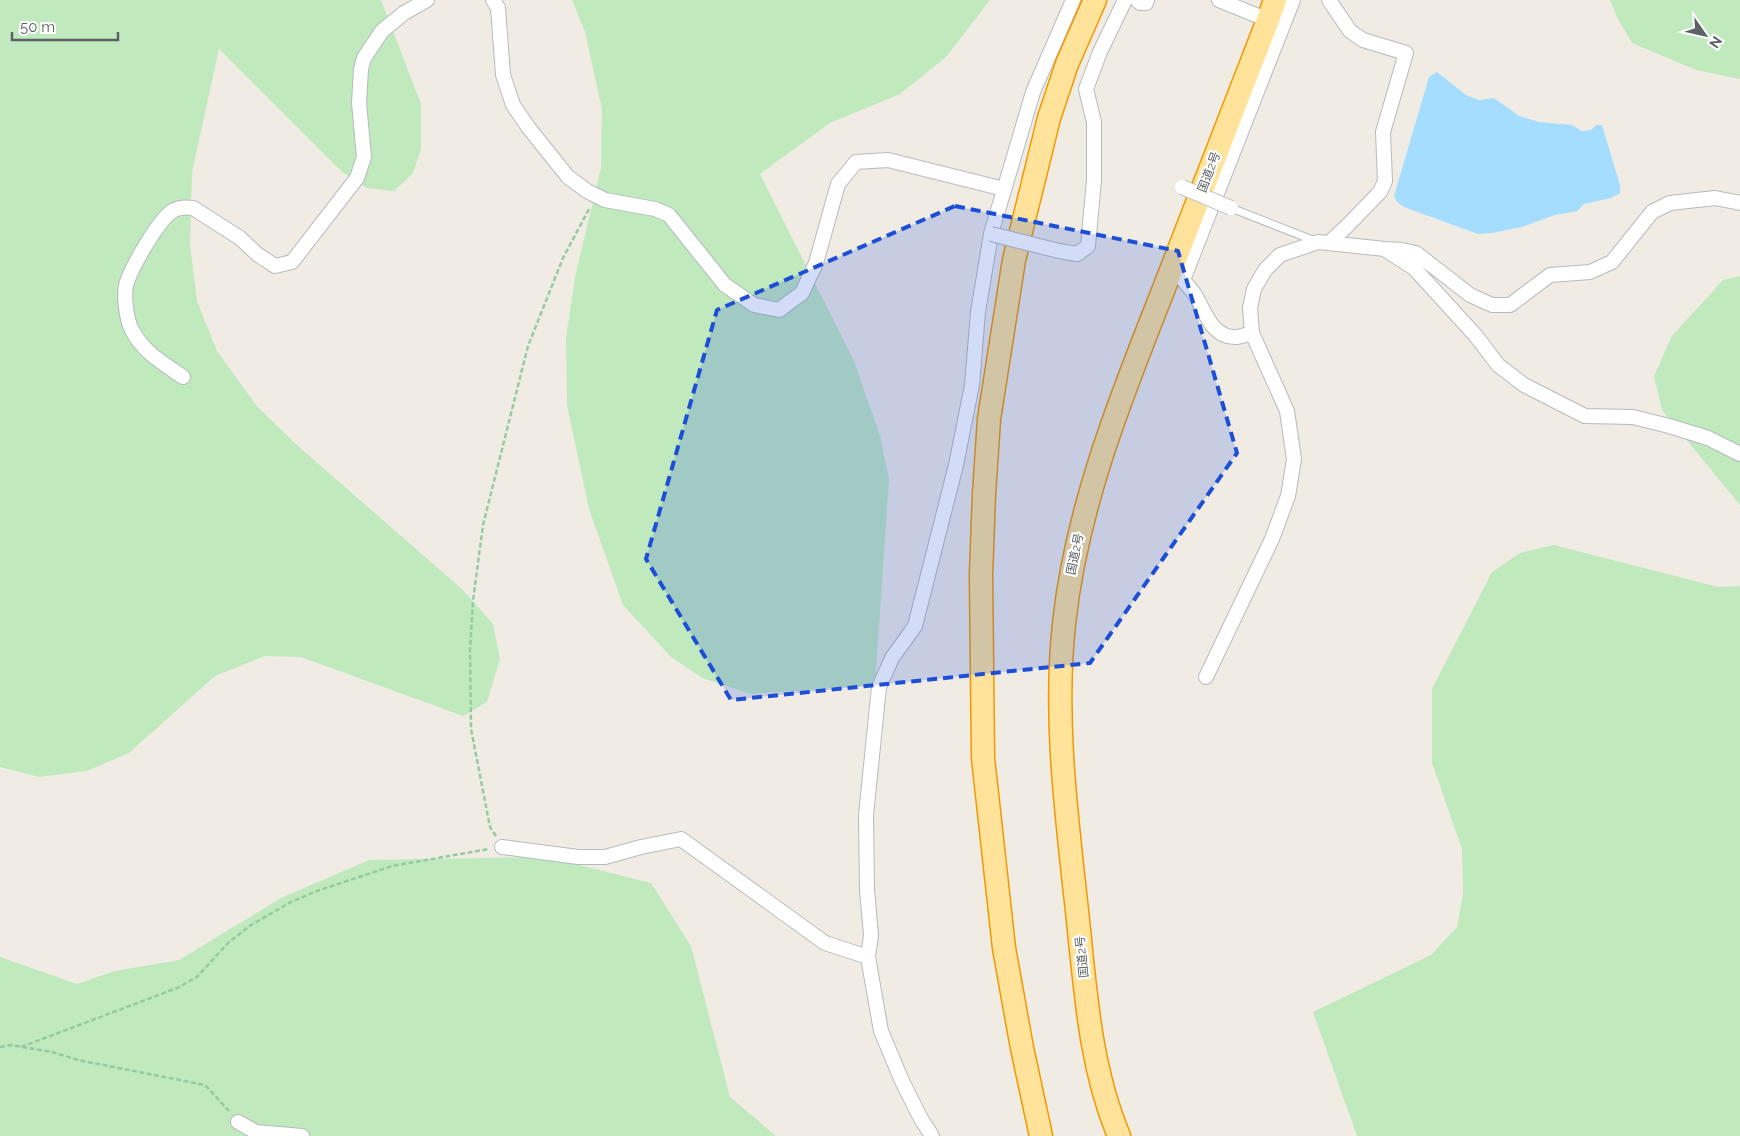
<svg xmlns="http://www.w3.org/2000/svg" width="1740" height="1136" viewBox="0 0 1740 1136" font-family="Raleway,'Noto Sans JP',sans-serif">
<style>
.green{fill:#c1e9be}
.water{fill:#a4ddff}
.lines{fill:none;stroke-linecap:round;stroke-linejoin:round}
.service-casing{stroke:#b6babf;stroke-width:9}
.minor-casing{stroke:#b6babf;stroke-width:16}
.trunk-casing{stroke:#f39800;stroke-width:25}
.path{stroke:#96cba2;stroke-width:2.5;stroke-dasharray:5 2.5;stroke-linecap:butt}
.service{stroke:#fff;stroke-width:7}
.minor{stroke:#fff;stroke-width:14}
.trunk{stroke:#ffe39a;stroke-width:22}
.minor-bridge-casing{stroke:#b6babf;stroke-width:16;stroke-linecap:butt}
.minor-bridge{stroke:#fff;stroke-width:14}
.marked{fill:#1d4ed8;fill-opacity:0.2;stroke:#1d4ed8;stroke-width:4;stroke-dasharray:10 6;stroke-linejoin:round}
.labels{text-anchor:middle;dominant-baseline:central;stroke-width:4.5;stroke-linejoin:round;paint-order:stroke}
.street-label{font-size:12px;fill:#5c6166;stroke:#fff}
</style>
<rect width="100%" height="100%" fill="#f0ece4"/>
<g class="green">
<path d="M 0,0 L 381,0 L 421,104 L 421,149 L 413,173 L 394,191 L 367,188 L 341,171 L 219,49 L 192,172 L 190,244 L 197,301 L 217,351 L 256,405 L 298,446 L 463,590 L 493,624 L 500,659 L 487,702 L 463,716 L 301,657 L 265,656 L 215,676 L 129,753 L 87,771 L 39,777 L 0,767 Z"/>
<path d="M 572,0 L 990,0 L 946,57 L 900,94 L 830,123 L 760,174 L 854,361 L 880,436 L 889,479 L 875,685 L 751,694 L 702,678 L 671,657 L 623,605 L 589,509 L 567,405 L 566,338 L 575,277 L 601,168 L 602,109 L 585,32 Z"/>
<path d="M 1610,0 L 1740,0 L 1740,79 L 1696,70 L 1632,43 L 1618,19 Z"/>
<path d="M 1740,276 L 1740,505 L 1662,410 L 1654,376 L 1672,336 L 1723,280 Z"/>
<path d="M 1554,545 L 1718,587 L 1740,586 L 1740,1136 L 1357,1136 L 1313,1012 L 1431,955 L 1457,927 L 1463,894 L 1462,849 L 1432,763 L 1432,689 L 1492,572 L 1520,553 Z"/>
<path d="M 547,857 L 651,883 L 691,946 L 730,1097 L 776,1136 L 0,1136 L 0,957 L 77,984 L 115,971 L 179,960 L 281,898 L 369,860 Z"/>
</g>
<path class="water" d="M 1437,72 L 1466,95 L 1479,100 L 1494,98 L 1519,116 L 1539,122 L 1572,125 L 1582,131 L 1591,130 L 1596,125 L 1602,125 L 1620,185 L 1620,193 L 1611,198 L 1584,204 L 1577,211 L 1555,215 L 1522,227 L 1492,233 L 1478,234 L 1404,207 L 1397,202 L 1394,196 L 1429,77 Z"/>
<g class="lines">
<g class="service-casing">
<path id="service" d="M 1231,208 L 1315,241"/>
</g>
<g class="minor-casing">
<g id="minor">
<path d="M 493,0 L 498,8 L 503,75 L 513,105 L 528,127 L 568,177 L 587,191 L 605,200 L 655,209 L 669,215 L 725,285 L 754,305 L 779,310 L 802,293 L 816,263 L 838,184 L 856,162 L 888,160 L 1004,189"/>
<path d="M 1137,0 L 1140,3 L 1146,3 L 1147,0"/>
<path d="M 1219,0 L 1268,20"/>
<path d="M 1329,0 L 1350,31 L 1363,40 L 1406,53 L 1383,132 L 1385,181 L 1380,192 L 1348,225 L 1330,242"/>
<path d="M 1386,250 L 1414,268 L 1476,336 L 1498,365 L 1524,385 L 1585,416 L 1633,417 L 1669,426 L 1708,438 L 1740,454"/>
<path d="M 1059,251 L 1077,254 L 1088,246 L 1094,180 L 1094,122 L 1086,89 L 1100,52 L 1125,0"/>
<path d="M 1252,333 C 1247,334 1241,337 1237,337 C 1212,339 1205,311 1195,295 C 1192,290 1187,285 1183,280 L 1293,0"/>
<path d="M 183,377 C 163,363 143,352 132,330 C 126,319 124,296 126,285 C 131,268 159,218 174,210 C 180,207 187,207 193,208 L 240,238 L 257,254 L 275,266 L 292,262 L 357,178 L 364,157 L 359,103 L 361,69 L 364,58 L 382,31 L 404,13 L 427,0"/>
<path d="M 1206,677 L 1272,539 L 1288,496 L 1294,459 L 1287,411 L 1252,333 L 1250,308 L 1254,289 L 1265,270 L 1280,255 L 1318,242 L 1385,249 L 1402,250 L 1416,253 L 1470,295 L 1492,305 L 1510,305 L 1550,275 L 1590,272 L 1612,262 L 1652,212 L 1670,203 L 1715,198 L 1740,203"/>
<path d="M 502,847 L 578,857 L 605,857 L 641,847 L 681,839 L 825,943 L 868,957"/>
<path d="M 238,1122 L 256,1132 L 302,1136"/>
<path d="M 932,1136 L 920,1117 L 902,1081 L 881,1031 L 868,957 L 871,935 L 867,890 L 866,815 L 879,687 L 892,658 L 915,626 L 956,465 L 972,385 L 978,312 L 991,234 L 1033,92 L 1073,0"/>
</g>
</g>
<g class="trunk-casing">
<g id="trunk">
<path d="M 1041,1136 L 1022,1048 L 1004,948 L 983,758 L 981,575 L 984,494 L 989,419 L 1014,260 L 1049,118 L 1067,64 L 1095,0"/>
<path d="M 1119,1136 C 1088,1062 1085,981 1076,902 C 1066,811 1054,716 1064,624 C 1076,510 1119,402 1161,296 C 1197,204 1233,112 1268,20 L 1275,0"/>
</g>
</g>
<g class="path">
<path d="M 496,836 L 490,827 L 471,729 L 470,650 L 473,601 L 483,525 L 528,346 L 563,258 L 590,207"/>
<path d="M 0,1047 L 11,1045 L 52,1052 L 78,1060 L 205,1085 L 229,1111"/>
<path d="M 21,1047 L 177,988 L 197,977 L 228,943 L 251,925 L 291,902 L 317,891 L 392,866 L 489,849"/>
</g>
<use href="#service" class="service"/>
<use href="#minor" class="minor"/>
<use href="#trunk" class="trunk"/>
<g class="minor-bridge-casing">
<g id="minor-bridge">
<path d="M 1182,187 L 1231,208"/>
<path d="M 991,234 L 1059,251"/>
</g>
</g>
<use href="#minor-bridge" class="minor-bridge"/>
</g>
<path class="marked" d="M 955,206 L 1178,251 L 1237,453 L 1090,663 L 731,700 L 646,559 L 717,310 Z"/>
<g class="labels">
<g class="street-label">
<text transform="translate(1209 172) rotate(-69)">国道2号</text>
<text transform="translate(1075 554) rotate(-78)">国道2号</text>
<text transform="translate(1082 957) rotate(-96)">国道2号</text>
</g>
</g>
<g transform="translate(1705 35) rotate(124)" stroke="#ffffff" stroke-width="4" paint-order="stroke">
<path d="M0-4L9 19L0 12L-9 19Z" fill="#5c6166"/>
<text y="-8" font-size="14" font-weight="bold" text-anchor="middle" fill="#5c6166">N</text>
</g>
<path d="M12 32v8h106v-8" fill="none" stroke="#5c6166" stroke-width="2.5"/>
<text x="20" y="32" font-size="15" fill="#5c6166" stroke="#ffffff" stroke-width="4" paint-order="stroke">50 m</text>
</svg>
